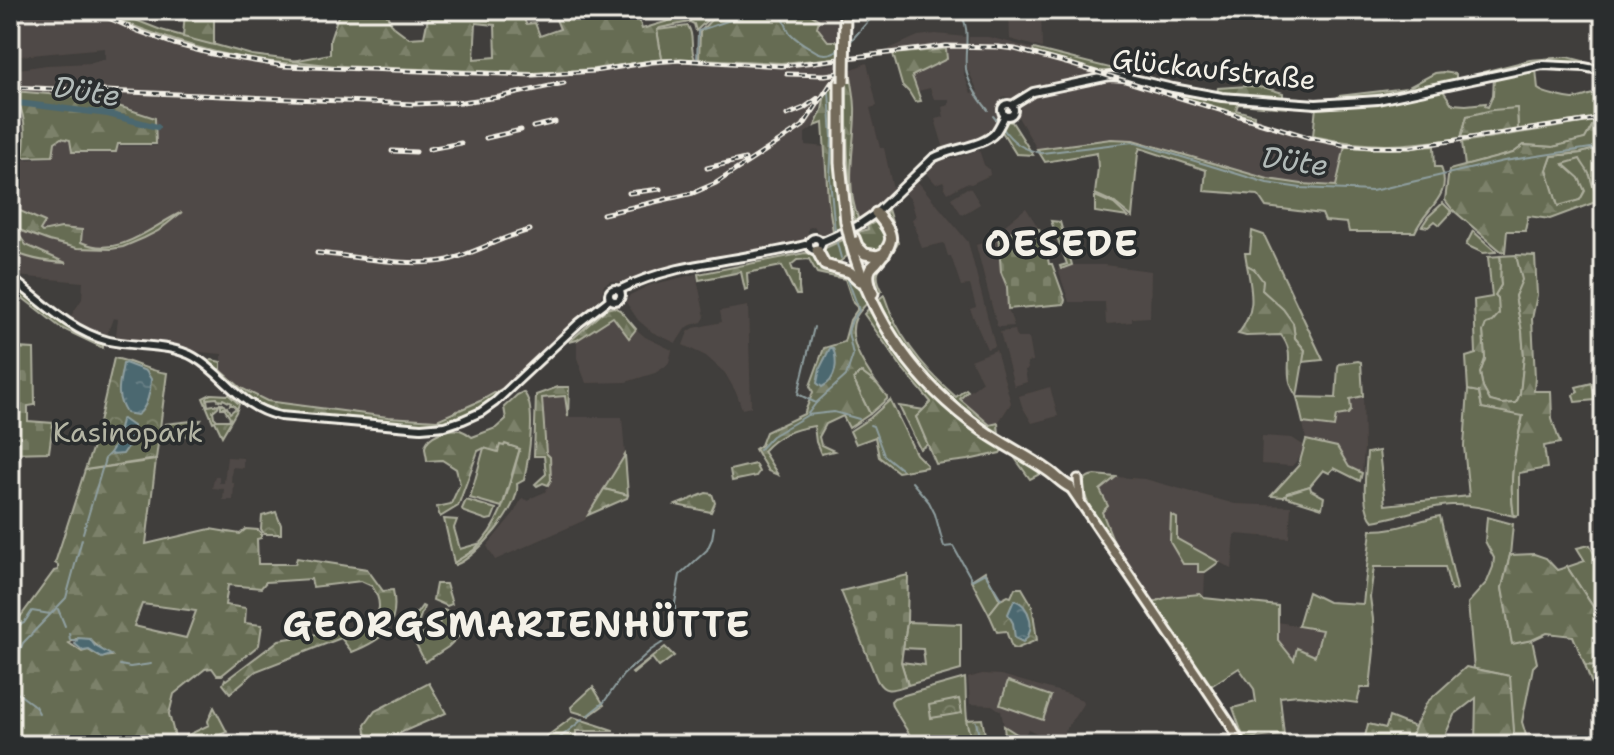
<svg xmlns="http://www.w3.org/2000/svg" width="1614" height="755" viewBox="0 0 1614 755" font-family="'Shantell Sans',sans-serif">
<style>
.built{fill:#504946}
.grass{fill:#666c52;stroke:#adae9d;stroke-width:2}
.forest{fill:url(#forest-firs);stroke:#adae9d;stroke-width:2;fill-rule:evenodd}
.cemetery{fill:url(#cemetery-stones);stroke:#adae9d;stroke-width:2}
.park{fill:url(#park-crowns);stroke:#adae9d;stroke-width:2;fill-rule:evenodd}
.garden{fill:url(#garden-dots);stroke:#adae9d;stroke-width:2}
.water{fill:url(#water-ripples);stroke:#8f9fa0;stroke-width:2}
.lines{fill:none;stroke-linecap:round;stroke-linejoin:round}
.stream{stroke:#8f9fa0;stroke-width:2}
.river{stroke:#4c6870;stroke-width:6}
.secondary-casing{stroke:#f4f1e8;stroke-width:12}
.primary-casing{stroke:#f4f1e8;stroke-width:13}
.highway-casing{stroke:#f4f1e8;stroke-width:15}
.secondary{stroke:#2a2d2e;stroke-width:6}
.primary{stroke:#736b5a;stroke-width:7}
.highway{stroke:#736b5a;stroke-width:9}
.rail-casing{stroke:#f4f1e8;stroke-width:5}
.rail{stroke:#2a2d2e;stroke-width:2;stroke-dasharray:6;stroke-linecap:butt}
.highway-bridge-casing{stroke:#f4f1e8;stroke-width:15;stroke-linecap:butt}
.highway-bridge{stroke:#736b5a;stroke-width:9}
.labels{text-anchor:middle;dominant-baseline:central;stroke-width:7;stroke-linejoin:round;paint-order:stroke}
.street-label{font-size:28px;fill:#f4f1e8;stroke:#2a2d2e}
.park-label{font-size:28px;fill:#b4b5a4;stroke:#2a2d2e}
.water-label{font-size:30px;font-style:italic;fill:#b1bab8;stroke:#2a2d2e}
.district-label{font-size:36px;font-weight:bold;letter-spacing:2px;fill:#f4f1e8;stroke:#2a2d2e}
</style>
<defs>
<pattern id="forest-firs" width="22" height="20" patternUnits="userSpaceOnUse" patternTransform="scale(2)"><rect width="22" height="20" fill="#666c52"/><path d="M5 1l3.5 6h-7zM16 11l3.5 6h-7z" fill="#7c816b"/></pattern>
<pattern id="cemetery-stones" width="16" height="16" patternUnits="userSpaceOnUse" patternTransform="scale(2)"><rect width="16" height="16" fill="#666c52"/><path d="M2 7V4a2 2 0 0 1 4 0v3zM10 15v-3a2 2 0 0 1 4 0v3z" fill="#7c816b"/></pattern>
<pattern id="park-crowns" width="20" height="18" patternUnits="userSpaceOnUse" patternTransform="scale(2)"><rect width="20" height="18" fill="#666c52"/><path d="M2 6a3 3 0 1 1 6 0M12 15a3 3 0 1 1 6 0" fill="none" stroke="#7c816b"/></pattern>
<pattern id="garden-dots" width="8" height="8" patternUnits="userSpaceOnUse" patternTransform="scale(2)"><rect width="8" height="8" fill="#666c52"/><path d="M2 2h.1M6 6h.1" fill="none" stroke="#7c816b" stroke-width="1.8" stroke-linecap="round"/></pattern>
<pattern id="water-ripples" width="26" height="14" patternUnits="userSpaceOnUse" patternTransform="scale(2)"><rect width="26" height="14" fill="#4c6870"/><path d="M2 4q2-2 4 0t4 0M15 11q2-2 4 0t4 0" fill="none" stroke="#667e84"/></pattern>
</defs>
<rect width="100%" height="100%" fill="#403e3c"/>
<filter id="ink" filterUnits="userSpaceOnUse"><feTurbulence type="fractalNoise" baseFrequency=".0125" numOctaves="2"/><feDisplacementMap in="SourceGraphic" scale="16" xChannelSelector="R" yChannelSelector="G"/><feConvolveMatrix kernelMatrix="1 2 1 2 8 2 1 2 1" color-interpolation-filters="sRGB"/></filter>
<g filter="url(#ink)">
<g class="built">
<path d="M 10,10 L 95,10 L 138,29 L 174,42 L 212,52 L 285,64 L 533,73 L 594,69 L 662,59 L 695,59 L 693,65 L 700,65 L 699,59 L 781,63 L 879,52 L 883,56 L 875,55 L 823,63 L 824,65 L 838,63 L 838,78 L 824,94 L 815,126 L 805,133 L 805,145 L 825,147 L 828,200 L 833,231 L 820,235 L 814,226 L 808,228 L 808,236 L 803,241 L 656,270 L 622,283 L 611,281 L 604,285 L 601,297 L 501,389 L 480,401 L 437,420 L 388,417 L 267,401 L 241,388 L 223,372 L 221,370 L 222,354 L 189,351 L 172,345 L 122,340 L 116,335 L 118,319 L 113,318 L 107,335 L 103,335 L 81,326 L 69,319 L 82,299 L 83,282 L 16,276 L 10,271 L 10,207 L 18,191 L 20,160 L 54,157 L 55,142 L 62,139 L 70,140 L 72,153 L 116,153 L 119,146 L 157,146 L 156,117 L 95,97 L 14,90 L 12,84 L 14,84 L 19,69 L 47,65 L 92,63 L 105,59 L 105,48 L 10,57 Z"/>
<path d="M 828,10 L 832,10 L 851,28 L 839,41 L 828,41 L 817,27 L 819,20 Z"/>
<path d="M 1041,10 L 1042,48 L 1010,39 L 1009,12 Z"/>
<path d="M 936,34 L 966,37 L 964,75 L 971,93 L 978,91 L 967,68 L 969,37 L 988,37 L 1012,43 L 1034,49 L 1032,52 L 1094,71 L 1089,76 L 1034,89 L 1011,99 L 1004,96 L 1000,102 L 999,116 L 988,135 L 944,149 L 935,119 L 944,117 L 942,107 L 949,105 L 949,99 L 934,99 L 930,88 L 918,91 L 912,76 L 947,59 L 926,50 L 893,54 L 889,49 L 918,36 Z"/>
<path d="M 867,63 L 877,106 L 870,108 L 880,148 L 884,148 L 893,190 L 876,207 L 858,218 L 853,206 L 850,170 L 856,113 L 850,70 Z"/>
<path d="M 1116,78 L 1254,118 L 1253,122 L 1254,123 L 1258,116 L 1260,120 L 1309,135 L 1345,143 L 1371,146 L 1410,145 L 1604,116 L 1604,120 L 1410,149 L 1372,149 L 1345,147 L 1337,186 L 1302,184 L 1268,179 L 1133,140 L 1037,149 L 1018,117 L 1017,107 L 1019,104 L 1037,94 L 1102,79 Z"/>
<path d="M 10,107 L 14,109 L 17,113 L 19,129 L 16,153 L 10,151 Z"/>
<path d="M 979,150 L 984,165 L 989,169 L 990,175 L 971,184 L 966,183 L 948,193 L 944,186 L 945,185 L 943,181 L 936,184 L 925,171 L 929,165 L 940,158 L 952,159 Z"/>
<path d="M 918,182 L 968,242 L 995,346 L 987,349 L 970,309 L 976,307 L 970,285 L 961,286 L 951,256 L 948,256 L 944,243 L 922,248 L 912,219 L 916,217 L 911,200 L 905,193 Z"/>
<path d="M 967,188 L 971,189 L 980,204 L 962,215 L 951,198 Z"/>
<path d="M 1026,208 L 1039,229 L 998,233 L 1001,272 L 1007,287 L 1008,309 L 1014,326 L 1000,327 L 997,326 L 976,245 L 983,243 Z"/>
<path d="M 1072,265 L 1104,265 L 1151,271 L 1150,317 L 1132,318 L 1132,322 L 1106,324 L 1105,302 L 1069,302 L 1058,269 Z"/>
<path d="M 696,274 L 705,317 L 702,322 L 691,325 L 685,329 L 676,343 L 652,332 L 638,320 L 626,302 L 630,295 L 650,285 Z"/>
<path d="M 748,306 L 751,407 L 742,409 L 737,394 L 725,373 L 706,356 L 683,345 L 688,332 L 694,328 L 722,322 L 720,311 Z"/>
<path d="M 613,317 L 629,339 L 636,329 L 645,337 L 672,350 L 669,362 L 666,366 L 655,373 L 626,382 L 586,383 L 577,358 L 577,341 Z"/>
<path d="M 1015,330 L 1017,338 L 1029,338 L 1033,361 L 1027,362 L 1028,369 L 1025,370 L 1027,382 L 1014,386 L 1000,332 Z"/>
<path d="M 996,350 L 1011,403 L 998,423 L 990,426 L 960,399 L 982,382 L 971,360 Z"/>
<path d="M 1050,387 L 1058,416 L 1032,423 L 1022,406 L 1019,396 Z"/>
<path d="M 566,396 L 569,417 L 622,417 L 625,455 L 585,520 L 495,560 L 487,546 L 514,513 L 522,498 L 529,501 L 531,498 L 545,492 L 551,480 L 546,453 L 541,397 Z"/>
<path d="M 1363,396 L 1364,449 L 1362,473 L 1349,468 L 1337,447 L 1306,440 L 1303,423 L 1334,427 L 1336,416 L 1348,414 L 1350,399 Z"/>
<path d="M 1262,436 L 1292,438 L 1303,445 L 1300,457 L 1292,466 L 1261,464 Z"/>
<path d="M 227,457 L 243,458 L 243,468 L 232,467 L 231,483 L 234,483 L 233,500 L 223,500 L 224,489 L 212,488 L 215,476 L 219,476 L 219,483 L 224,483 Z"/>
<path d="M 1116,477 L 1145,479 L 1235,504 L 1291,506 L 1289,538 L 1235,534 L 1232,569 L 1177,539 L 1177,518 L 1171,515 L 1170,542 L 1182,563 L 1198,564 L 1198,572 L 1205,572 L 1204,598 L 1199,594 L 1168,597 L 1153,602 L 1117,550 L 1101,512 L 1100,490 Z"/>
<path d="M 1278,622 L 1322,630 L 1316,656 L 1294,661 L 1278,640 Z"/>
<path d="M 982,674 L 1001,675 L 1068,694 L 1082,700 L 1083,704 L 1057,743 L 1028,729 L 1023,739 L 1004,726 L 1001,711 L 992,705 L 970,704 L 968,678 Z"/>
</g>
<g class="grass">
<path d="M 95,10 L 110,10 L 161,30 L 252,55 L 337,66 C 308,65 278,64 250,59 C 195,50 145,32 95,10 Z"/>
<path d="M 702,10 L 718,10 L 696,31 L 694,24 L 690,22 L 689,15 Z"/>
<path d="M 688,26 C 695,36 689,48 695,59 L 662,59 L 657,30 Z"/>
<path d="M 1034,49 L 1114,69 L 1115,71 L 1094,71 L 1032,52 Z"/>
<path d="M 1536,69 L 1538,89 C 1544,94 1565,98 1573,99 C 1579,99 1587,95 1594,94 L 1598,73 L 1604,74 L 1604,116 L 1518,130 L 1517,108 L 1467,116 L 1461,138 C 1404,146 1370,149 1313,136 L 1316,107 L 1372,104 L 1442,89 L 1452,104 L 1466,105 L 1486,103 L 1485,106 L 1488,107 L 1493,95 L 1494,78 Z"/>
<path d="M 1116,78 L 1189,94 L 1288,108 L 1238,104 L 1236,110 L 1254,115 L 1254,118 Z"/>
<path d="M 1595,121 L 1585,139 L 1553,147 L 1524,145 L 1514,153 L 1465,166 L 1462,142 Z"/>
<path d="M 1111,139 L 1133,140 L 1268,179 L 1302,184 L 1336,186 L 1345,146 L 1391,149 L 1434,146 L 1435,167 L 1441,167 C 1453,197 1425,208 1415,232 L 1349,232 L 1347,223 L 1325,221 L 1322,214 L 1266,207 L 1258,195 L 1204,191 L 1206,170 L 1140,148 L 1138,153 L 1132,217 L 1115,203 L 1095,194 L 1098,168 L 1097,153 L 1045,162 L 1037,149 Z"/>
<path d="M 1604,146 L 1604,195 C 1593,192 1592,185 1590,175 L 1579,178 L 1585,190 L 1580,200 L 1558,207 L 1547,170 L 1552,156 L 1581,153 Z"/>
<path d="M 1095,196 L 1114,204 L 1128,217 L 1095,212 Z"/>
<path d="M 1051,221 L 1060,222 L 1072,265 L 1061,269 L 1060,266 L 1067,264 Z"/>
<path d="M 1252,231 L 1264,235 L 1323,360 L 1302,362 L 1305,350 L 1295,338 L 1293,323 L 1262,290 L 1254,269 L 1247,265 L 1245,253 L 1250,253 Z"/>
<path d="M 845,239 L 847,256 L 837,264 L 830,264 L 825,259 L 825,248 Z"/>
<path d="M 1516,255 L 1523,280 L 1515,296 L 1522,331 L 1524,356 L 1520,394 L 1516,403 L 1501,404 L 1490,401 L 1483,388 L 1480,373 L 1485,359 L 1483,331 L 1495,295 L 1501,285 C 1499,275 1502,266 1500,256 Z"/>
<path d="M 1358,361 L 1361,362 L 1363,396 L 1350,399 L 1351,410 L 1348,414 L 1336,416 L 1334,427 L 1303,423 L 1297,397 L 1336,398 L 1338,367 L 1339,364 Z"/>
<path d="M 861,372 L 877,384 L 887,397 L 887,399 L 870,414 L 853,379 Z"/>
<path d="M 1468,390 L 1479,392 L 1482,408 L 1523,415 C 1515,450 1508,480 1514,516 C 1494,511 1473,504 1452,505 C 1426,506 1399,517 1373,521 C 1360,507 1366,471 1367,453 L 1379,451 L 1385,505 L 1469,496 L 1464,446 Z"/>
<path d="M 890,400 L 916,454 L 927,465 L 926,467 L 898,472 L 879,457 L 875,437 L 856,444 L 850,431 L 870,418 Z"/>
<path d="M 899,406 L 924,410 L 916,417 L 928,444 L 920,449 Z"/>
<path d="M 1306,440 L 1337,447 L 1349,467 L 1362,473 L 1360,481 L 1334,468 L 1329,473 L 1323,470 L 1310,486 L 1287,493 L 1284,497 L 1271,496 L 1299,465 Z"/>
<path d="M 505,444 L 520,448 L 502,507 L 470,498 L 484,448 Z"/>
<path d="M 625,455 L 628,495 L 604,489 Z"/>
<path d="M 1095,475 L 1116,477 L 1100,490 L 1108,506 L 1102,512 L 1117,550 C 1109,537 1077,494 1084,481 C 1087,476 1090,476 1095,475 Z"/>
<path d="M 466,500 L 496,509 L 492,519 L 487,520 L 464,512 L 462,509 Z"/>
<path d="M 1171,515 L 1177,518 L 1177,539 L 1219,562 L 1205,572 L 1198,572 L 1198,564 L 1183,564 L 1170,542 Z"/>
<path d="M 1440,516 L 1457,589 L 1451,591 L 1445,567 L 1374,567 L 1370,597 L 1373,619 L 1374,650 L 1370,688 L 1361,688 L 1357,703 L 1298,695 L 1280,697 L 1284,735 L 1244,739 L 1233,708 L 1256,702 L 1254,689 L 1239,668 L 1211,686 L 1153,602 L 1168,597 L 1200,594 L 1204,598 L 1278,606 L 1278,640 L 1294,660 L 1297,648 L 1315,656 L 1322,630 L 1298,626 L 1308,592 L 1328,602 L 1363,604 L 1371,530 C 1400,530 1414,521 1440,516 Z"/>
<path d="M 1487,517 L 1513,524 L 1510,555 L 1502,588 L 1512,643 L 1532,640 L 1537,663 L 1533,667 L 1522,722 L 1529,745 L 1515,745 L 1509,676 L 1474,669 L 1468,603 L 1487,582 L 1493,567 L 1494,558 L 1485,541 Z"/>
<path d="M 444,519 L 457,520 L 454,528 L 460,549 L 481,543 L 474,550 L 454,563 Z"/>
<path d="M 1590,545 C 1605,575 1604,594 1604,627 L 1603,622 L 1567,567 L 1585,561 L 1577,548 Z"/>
<path d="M 985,571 L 1000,600 L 989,614 L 971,580 Z"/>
<path d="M 422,606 L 424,607 L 415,631 L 436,639 L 441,627 L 439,624 L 444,610 L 454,614 L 461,634 L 448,647 L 425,662 L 414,640 L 407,615 L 417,613 Z"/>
<path d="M 907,622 L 961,624 L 961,670 L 908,685 L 901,662 L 925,665 L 923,649 L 903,648 Z"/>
<path d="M 665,647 L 674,656 L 659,667 L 652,658 L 633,674 L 632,673 Z"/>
<path d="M 1585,665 L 1604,666 L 1604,706 L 1600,707 Z"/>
<path d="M 965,678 C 967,702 963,724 976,745 L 916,745 L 892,706 L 891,701 L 894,698 Z"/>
<path d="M 1008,681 L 1051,696 L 1043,720 L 1000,705 Z"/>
<path d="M 593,687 L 604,705 L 589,716 L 572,711 L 571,707 Z"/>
</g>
<g class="forest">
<path d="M 205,10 L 214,10 L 214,45 L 183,37 L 185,11 L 205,12 Z"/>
<path d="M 340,10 L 384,10 L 393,26 L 409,38 L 424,37 L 429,13 L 407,10 L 521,10 L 526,24 L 535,23 L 540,36 L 560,29 L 553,12 L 555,10 L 636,10 L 642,29 L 688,15 L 690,22 L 660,28 L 657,30 L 662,59 L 594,69 L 533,73 L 337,66 L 293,61 L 330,54 L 330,40 ZM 476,23 L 495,25 L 496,57 L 474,59 Z"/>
<path d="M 720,10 L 804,10 L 819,20 L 817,27 L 828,41 L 839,41 L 838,58 L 781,63 L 699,59 L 700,32 Z"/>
<path d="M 946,49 L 947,59 L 912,76 L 921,101 L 915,102 L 909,92 L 902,85 L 893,54 Z"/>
<path d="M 1567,57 L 1583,61 L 1583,63 L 1533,63 L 1483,75 L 1483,72 L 1530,60 Z"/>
<path d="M 850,70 C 852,84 856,100 855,115 C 854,150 845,184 858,218 L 854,220 C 846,170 847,122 847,71 Z"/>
<path d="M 1443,72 L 1456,74 L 1456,81 L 1382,97 L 1333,101 L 1339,96 L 1407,88 L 1435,73 Z"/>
<path d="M 838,79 L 834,149 L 843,227 L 833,231 L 828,200 L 823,123 L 815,126 L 822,110 L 825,94 Z"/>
<path d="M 1248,86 L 1266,88 L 1283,93 L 1283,98 L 1217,93 L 1218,88 Z"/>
<path d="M 14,91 L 94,98 L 155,118 L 156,144 L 118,144 L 116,152 L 72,152 L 70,140 L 61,138 L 55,142 L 53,156 L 23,157 C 27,132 25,114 14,91 Z"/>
<path d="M 1517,108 L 1518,130 L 1461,138 L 1467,116 L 1492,110 Z"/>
<path d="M 1604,120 L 1604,146 L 1581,153 L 1552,156 L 1547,170 L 1558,206 L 1580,200 L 1585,191 L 1579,178 L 1563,164 L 1580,159 C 1583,165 1588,170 1590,176 C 1593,186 1593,192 1604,195 L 1604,201 L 1593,203 L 1550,219 L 1528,216 L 1525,231 L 1507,231 L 1505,252 L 1501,251 L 1453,210 L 1445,200 L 1449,170 L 1513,153 L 1524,145 L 1553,147 L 1585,139 L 1595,121 Z"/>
<path d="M 1006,121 L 1012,122 L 1033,155 L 1016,154 L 1001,130 Z"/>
<path d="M 10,202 L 12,203 L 11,207 L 45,222 L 40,230 L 42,232 L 61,228 L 82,230 L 81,242 C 119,259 150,227 182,212 L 158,231 L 144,238 L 123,247 L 111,249 L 77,248 L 49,241 L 19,230 L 17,232 L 26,245 L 66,263 C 47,262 27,259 10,250 Z"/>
<path d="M 1443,203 L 1452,212 L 1440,225 L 1435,221 L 1428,227 L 1422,226 L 1428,217 Z"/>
<path d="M 888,209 L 898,243 C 888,264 869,266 882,290 L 877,294 L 871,273 L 889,251 L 884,217 Z"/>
<path d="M 877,221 L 887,234 L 887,245 L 879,252 L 866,252 L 858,242 L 856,233 L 868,229 L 867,226 Z"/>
<path d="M 1473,231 L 1496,252 L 1483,253 L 1466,245 Z"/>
<path d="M 805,253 L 812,254 L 825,267 L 844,272 L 858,283 L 868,302 C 864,307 858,312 856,317 C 845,339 865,367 877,384 L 861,372 L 853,379 L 870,414 L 849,428 L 843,416 L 826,424 L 819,437 L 821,445 L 834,451 L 821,454 L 816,442 L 814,426 C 794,429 777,435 763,451 L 778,475 L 768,471 L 755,449 L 761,445 L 766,432 L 804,414 L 813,392 L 810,386 L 824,348 L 844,342 L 850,320 L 857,310 L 857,307 L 853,303 L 845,279 L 817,273 L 809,259 L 797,260 L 791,265 L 793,270 L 799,271 L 799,288 L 800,295 L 796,295 L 782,266 L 747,273 L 748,289 L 745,290 L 741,272 L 699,280 L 698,274 Z"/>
<path d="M 1516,255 L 1535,256 L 1537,295 L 1532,319 L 1535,377 L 1534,391 L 1551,391 L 1552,419 L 1560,443 L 1544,446 L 1547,468 L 1519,473 L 1519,515 L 1514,516 C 1508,480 1515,451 1523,416 L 1482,408 L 1479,392 L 1468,390 L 1466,357 L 1476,354 L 1474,300 L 1492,297 L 1488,257 L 1500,256 C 1502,266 1499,275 1501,285 L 1495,295 L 1498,298 L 1499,314 L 1492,322 L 1486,324 L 1483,332 L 1485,359 L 1480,373 L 1483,388 L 1490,401 L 1502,404 L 1516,403 L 1520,394 L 1524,356 L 1522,331 L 1515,296 L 1522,280 Z"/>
<path d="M 1247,265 L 1254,269 L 1263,281 L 1262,290 L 1283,309 L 1293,323 L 1295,338 L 1305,350 L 1297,397 C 1295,393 1292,389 1291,385 C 1284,366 1296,354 1281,335 L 1246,336 L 1238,334 C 1257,310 1252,293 1247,265 Z"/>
<path d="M 10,284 L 63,323 L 103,345 L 103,348 L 61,328 L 10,288 Z"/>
<path d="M 884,295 C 897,336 924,369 956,397 L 966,389 L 968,391 L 960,399 L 990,425 L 998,423 L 999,434 C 947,399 904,357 879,299 Z"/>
<path d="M 614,307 L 620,310 L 636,329 L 629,338 L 613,317 L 577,340 L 569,342 L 606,309 Z"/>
<path d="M 870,307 L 886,334 L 928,389 L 1002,446 L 1003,449 L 1000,453 L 968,460 L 936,464 L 916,417 L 931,402 L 903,369 L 864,314 Z"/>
<path d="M 212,360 L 221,362 L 221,370 L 223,372 L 241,388 L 267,401 L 388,417 L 437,420 L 480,401 L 501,389 C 481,413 448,423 417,424 L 282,412 C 252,405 233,385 211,365 L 209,361 Z"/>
<path d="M 558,387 L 569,387 L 568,417 L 565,396 L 542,398 L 546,453 L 550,457 L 551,480 L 548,485 L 543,483 L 537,486 L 535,484 L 546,474 L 544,456 L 534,456 L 536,395 Z"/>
<path d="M 523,392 C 538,405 528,461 524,480 L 517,484 C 521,507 476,558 455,565 L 454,563 C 461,558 470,554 476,548 C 503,523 510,482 520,449 L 505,444 L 504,446 L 500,445 L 498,452 L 484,448 L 478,451 L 458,506 L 440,517 L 437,507 L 451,504 L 460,484 L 456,469 L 442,460 L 427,461 C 427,456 425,452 425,447 C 427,435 448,428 460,430 C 466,432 467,433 472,437 L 496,428 L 506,419 L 504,407 L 517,395 Z"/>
<path d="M 201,420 L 188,437 L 164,426 L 165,424 Z"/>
<path d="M 1009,450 L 1044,472 L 1030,479 Z"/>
<path d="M 156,460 L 146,544 L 210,529 L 240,534 L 246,529 L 258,530 L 261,533 L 261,538 L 257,539 L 258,564 L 295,564 L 297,558 L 367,569 L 383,591 L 393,590 C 400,627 383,640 352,652 L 341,638 L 256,671 L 230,693 L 223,684 L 225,679 L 226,680 L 279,640 L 367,626 C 382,616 382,601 372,586 L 361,581 L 313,587 L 311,579 L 266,582 L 261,588 L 228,585 L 225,605 L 246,608 L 245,623 L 262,625 L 259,645 L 222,675 L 217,675 L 212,668 L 205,669 L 174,694 L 169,714 L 176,741 L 209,725 L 208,721 L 214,707 L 227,732 L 213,738 L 213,745 L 10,745 L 10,631 L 54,571 L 58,570 L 58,565 L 55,563 L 85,470 ZM 142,604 L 196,611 L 186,638 L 134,626 ZM 76,639 L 89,639 L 104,652 L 111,656 L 100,657 L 88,650 L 82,652 L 69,643 Z"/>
<path d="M 1310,486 L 1311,490 L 1324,497 L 1322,508 L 1287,497 L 1287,493 Z"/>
<path d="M 604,489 L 628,495 L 627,498 L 588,515 Z"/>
<path d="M 706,493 L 712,494 L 715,503 L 711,512 L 676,505 Z"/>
<path d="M 1534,554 L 1546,558 L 1557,570 L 1567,567 L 1603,622 L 1604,666 L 1585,665 L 1573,636 L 1547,633 L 1532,640 L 1512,644 L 1502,588 L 1510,555 Z"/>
<path d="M 1466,667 L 1510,676 L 1515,745 L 1475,745 L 1476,698 L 1454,715 L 1441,745 L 1406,744 L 1427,702 Z"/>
<path d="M 429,683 L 446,713 L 377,743 L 377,745 L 366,745 L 367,740 L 365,725 L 375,711 Z"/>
<path d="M 573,717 L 613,730 L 613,731 L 576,731 L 576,745 L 535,745 Z"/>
<path d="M 982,719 L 986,740 L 1005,736 L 1004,726 L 1034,745 L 1019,745 L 1009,741 L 992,745 L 976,745 L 970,735 L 966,720 Z"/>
</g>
<g class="cemetery">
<path d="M 1039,229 L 1042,248 L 1046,248 L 1049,264 L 1052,264 L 1065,300 L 1064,304 L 1008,309 L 1007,287 L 1001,272 L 998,233 Z"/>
<path d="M 18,348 L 34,349 L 35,405 L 28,406 L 28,421 L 53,423 L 49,452 L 10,453 L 10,373 L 15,373 Z"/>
<path d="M 908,575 L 907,622 L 901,662 L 908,685 C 894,689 885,695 877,680 L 841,591 Z"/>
</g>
<g class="park">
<path d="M 114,358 C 132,361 148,371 167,373 L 156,459 L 85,470 L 95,440 Z"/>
<path d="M 1592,383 L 1595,400 L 1575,402 L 1573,395 L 1578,392 L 1576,387 Z"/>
<path d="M 211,394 L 229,395 L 239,404 L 236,412 L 222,436 L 215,421 L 213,422 L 203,398 ZM 217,398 L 218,400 L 222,401 L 223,399 L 231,403 L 230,405 L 233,405 L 236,408 L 230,413 L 227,407 L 226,408 L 223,404 L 221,404 L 221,408 L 224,408 L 230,418 L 229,420 L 217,420 L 214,417 L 213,411 L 218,407 L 219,404 L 208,406 L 207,399 Z"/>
<path d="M 755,464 L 759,472 L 756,476 L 732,481 L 730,470 Z"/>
<path d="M 276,512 L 281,525 L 281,534 L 264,534 L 261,529 L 262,516 Z"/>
<path d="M 1015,588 L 1022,588 L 1032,605 L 1037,640 L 1016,649 L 1012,648 L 1006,631 L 997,632 L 989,614 L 1000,600 L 1008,596 L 1011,597 Z"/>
<path d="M 959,699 L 962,713 L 931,718 L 929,705 Z"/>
</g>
<g class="garden">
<path d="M 436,584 L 446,584 L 452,604 L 447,606 L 433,600 Z"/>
<path d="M 1389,717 L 1415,727 L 1408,745 L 1363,745 L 1368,724 L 1386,728 Z"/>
</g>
<g class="water">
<path d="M 830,348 L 833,348 C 838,362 837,380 822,387 L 817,383 L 820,368 Z"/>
<path d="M 125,363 L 146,371 L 151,379 C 151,390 147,409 137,415 L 126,413 C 114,395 120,382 123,364 Z"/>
<path d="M 123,419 L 133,426 C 135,436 129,446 123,454 L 112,455 L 110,453 L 116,443 L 121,420 Z"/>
<path d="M 1014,600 C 1030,604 1037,631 1023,642 L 1015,638 L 1013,623 L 1008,614 Z"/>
<path d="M 78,638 L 90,639 L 95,646 L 111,655 L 102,658 L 89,650 L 83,651 L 75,644 Z"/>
</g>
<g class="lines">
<g class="stream">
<path d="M 959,10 C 972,31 964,46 966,69 C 968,83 979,99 988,110"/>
<path d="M 850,42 L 878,10"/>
<path d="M 697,62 L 698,31 C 713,26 765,6 778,13 C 786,17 785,28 791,34 C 797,41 809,47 817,52 C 825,56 834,53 841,48"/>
<path d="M 829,91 L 832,138 L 830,179 L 835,231"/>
<path d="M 993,116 L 998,122"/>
<path d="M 1002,127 C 1012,142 1023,150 1042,153 L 1133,142 L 1267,183 L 1301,188 L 1372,191 L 1504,161 L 1591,148 L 1604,157"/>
<path d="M 837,243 L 841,258"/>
<path d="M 848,280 L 858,307 L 859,311 L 852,320 L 848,332 L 853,355 L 846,376 L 816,403 L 807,415 L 834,412 L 859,419"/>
<path d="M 814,327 L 798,394 L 816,403"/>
<path d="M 870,425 L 873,426 L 884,455 L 901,469"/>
<path d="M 759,450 L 772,436 L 806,416"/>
<path d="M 106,457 L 110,453"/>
<path d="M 912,482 L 929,502 L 935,514 L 944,547 L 953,546 L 972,580 L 985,573 L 1001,599"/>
<path d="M 83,533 L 105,459"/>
<path d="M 58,609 L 65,626"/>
<path d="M 14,627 L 24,623 L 32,611 L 50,614"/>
<path d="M 69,633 L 70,640 L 76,640"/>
<path d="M 15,661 L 14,681 L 16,692 L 35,706 L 39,713"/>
<path d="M 120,665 L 130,667 L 151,664"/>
<path d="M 10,666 L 17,658 L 23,643 L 66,598 L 82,539"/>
<path d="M 588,715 L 604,702 L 623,675 L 651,650 L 665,641 L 673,629 L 675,621 L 675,603 L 680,575 L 707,550 L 712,539 L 714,527"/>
<path d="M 976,722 L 981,745"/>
<path d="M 551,745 L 583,719"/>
</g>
<path class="river" d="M 10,102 L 108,114 L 157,127"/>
<g class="secondary-casing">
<g id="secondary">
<circle cx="1008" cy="110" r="6"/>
<path d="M 1012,105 L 1033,92 L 1110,76 L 1125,77 L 1173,88 L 1222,97 L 1316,104 L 1378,100 L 1543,65 L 1584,67 L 1604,71"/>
<circle cx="815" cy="244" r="6"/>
<path d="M 821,242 L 857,226 L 876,213 L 933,158 C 950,148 983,147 995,133 C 999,128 1002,121 1005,115"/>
<path d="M 10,277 C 40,300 71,332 109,341 C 136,347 169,343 194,357 C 227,376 238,407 280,416 L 421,428 L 445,426 L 463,420 L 481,412 L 495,402 L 579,323 L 610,299"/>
<circle cx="615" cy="295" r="6"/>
<path d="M 619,290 C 678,260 746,261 809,244"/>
</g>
</g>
<g class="primary-casing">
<g id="primary">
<path d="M 1078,479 L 1080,499"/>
<path d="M 1070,487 L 1206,688 L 1230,724 L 1241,745"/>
</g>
</g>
<g class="highway-casing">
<g id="highway">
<path d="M 840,82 L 840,163 L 846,222"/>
<path d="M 854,238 L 857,246 L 865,254 L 877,256 L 885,253"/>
<path d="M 850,239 C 871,319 914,382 981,429 C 1003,445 1028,456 1050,472 C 1057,477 1062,483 1070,487"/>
<path d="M 817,250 L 825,265 L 850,272 L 860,281"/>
<path d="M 873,293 C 871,287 868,280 869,274 C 869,268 872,267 876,263 C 896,240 895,236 876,213"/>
</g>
</g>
<use href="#secondary" class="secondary"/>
<use href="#primary" class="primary"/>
<use href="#highway" class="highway"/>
<g class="rail-casing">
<g id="rail">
<path d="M 91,10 L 138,31 L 174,44 L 212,54 L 285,66 L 337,68 L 533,75 L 594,71 L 652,62 L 681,60 L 781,66 L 946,46 L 998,47 L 1015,49 L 1070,64 L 1311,138 L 1345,145 L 1371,147 L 1410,147 L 1604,118"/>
<path d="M 787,74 L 825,75 L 839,73"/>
<path d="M 10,87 L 414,104 L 462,102 L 499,97 L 564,83"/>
<path d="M 787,115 L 804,108 L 818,98"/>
<path d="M 533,127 L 555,122"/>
<path d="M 486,138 L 521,130"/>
<path d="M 429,149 L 461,143"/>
<path d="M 392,151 L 416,152"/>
<path d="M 707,168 L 745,159"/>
<path d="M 629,193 L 660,189"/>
<path d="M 603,214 L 693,193 L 716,183 L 803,126 L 832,82"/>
<path d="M 317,253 C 355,256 411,268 448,260 C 476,253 501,237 530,230"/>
</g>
</g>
<use href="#rail" class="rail"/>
<g class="highway-bridge-casing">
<g id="highway-bridge">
<path d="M 844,82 L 845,10"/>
<path d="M 846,222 L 850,239"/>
</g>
</g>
<use href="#highway-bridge" class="highway-bridge"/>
</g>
</g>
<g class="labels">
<g class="street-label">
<text transform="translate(1214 69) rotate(6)">Glückaufstraße</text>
</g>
<g class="park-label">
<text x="128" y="432">Kasinopark</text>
</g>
<g class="water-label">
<text transform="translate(87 91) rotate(9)">Düte</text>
<text transform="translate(1295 161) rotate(8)">Düte</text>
</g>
<g class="district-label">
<text x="1062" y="243">OESEDE</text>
<text x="517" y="624">GEORGSMARIENHÜTTE</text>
</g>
</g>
<rect width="1614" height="755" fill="none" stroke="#2a2d2e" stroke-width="40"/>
<rect x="20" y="20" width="1574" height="715" fill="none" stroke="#f4f1e8" stroke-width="3" filter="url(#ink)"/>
</svg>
